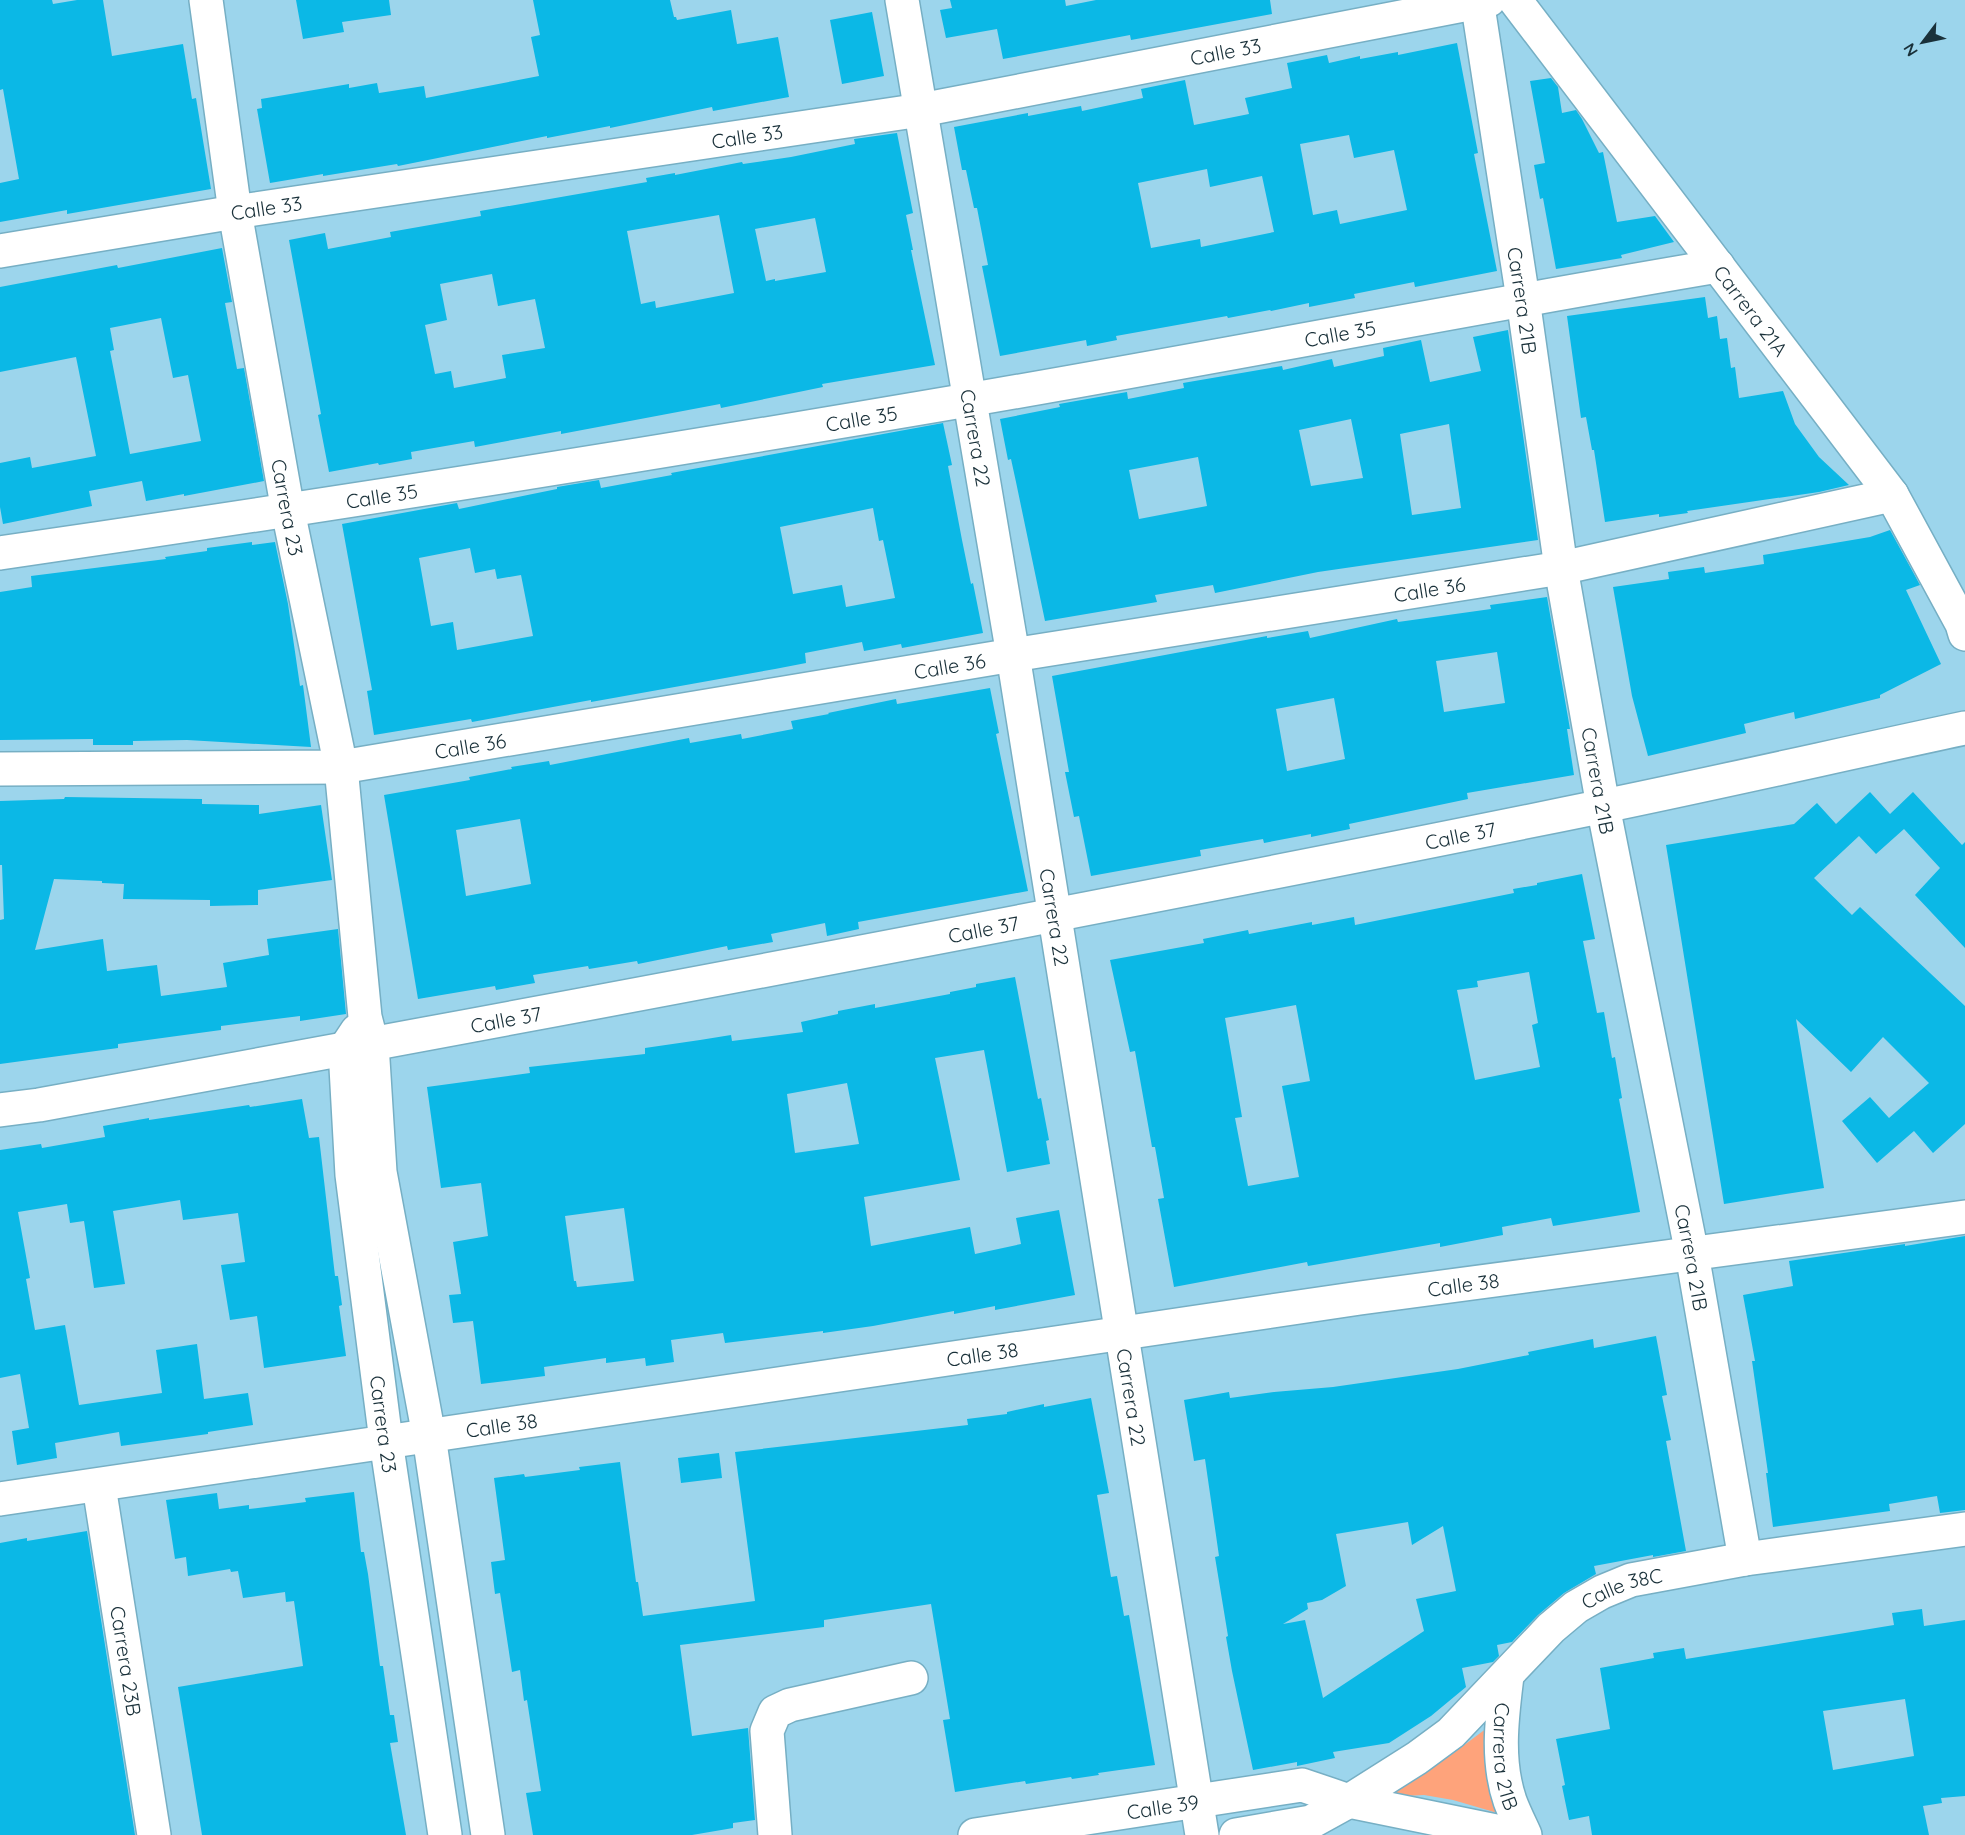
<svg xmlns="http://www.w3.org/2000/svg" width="1965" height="1835" viewBox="0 0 1965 1835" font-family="Quicksand,sans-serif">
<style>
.green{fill:#fea37b}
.building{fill:#0bb8e6;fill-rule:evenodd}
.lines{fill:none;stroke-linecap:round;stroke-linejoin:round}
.minor-casing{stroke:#76afc4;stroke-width:36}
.minor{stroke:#fff;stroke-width:33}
.labels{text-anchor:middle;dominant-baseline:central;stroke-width:4.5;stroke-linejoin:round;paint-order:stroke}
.street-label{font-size:20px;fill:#1a313a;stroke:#9cd5ec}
</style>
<rect width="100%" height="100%" fill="#9cd5ec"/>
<path class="green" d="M 1491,1725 L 1501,1814 L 1453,1800 L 1424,1795 L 1381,1797 L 1451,1755 Z"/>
<g class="building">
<path d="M 0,0 L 52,0 L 53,4 L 77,0 L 103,0 L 112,56 L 183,44 L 192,99 L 196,98 L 211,189 L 67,214 L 67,210 L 0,222 L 0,183 L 19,179 L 3,89 L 0,90 Z"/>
<path d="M 296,0 L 389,0 L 391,15 L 342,22 L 344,32 L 303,39 Z"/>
<path d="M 533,0 L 670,0 L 674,17 L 676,17 L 677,20 L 731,10 L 737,44 L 778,37 L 789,97 L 713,111 L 712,107 L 610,128 L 610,126 L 547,138 L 547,136 L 398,166 L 397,164 L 323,176 L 323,174 L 270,183 L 257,109 L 262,108 L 261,99 L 349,84 L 349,88 L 377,83 L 379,93 L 424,86 L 426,98 L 539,76 L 531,37 L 540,35 Z"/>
<path d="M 950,0 L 1065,0 L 1066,6 L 1096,0 L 1270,0 L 1272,14 L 1131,40 L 1130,35 L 1003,59 L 997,29 L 946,38 L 940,10 L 952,8 Z"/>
<path d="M 872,12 L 884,76 L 842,84 L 830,20 Z"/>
<path d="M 1457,43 L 1478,153 L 1474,154 L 1497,271 L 1415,287 L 1414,282 L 1354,294 L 1355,298 L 1309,307 L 1309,303 L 1271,311 L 1270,310 L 1228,318 L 1227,316 L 1116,336 L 1117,340 L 1087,346 L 1086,340 L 1000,356 L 982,266 L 988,265 L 977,208 L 974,208 L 966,170 L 962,170 L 954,127 L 1028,113 L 1028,116 L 1081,106 L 1082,111 L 1143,98 L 1141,89 L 1185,80 L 1194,125 L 1249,114 L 1245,98 L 1292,88 L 1287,63 L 1327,55 L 1329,63 L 1360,56 L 1360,59 L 1398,52 L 1398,55 ZM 1349,135 L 1354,158 L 1394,150 L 1407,210 L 1340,224 L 1337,210 L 1313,215 L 1300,144 ZM 1207,169 L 1210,187 L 1262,176 L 1274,232 L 1201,247 L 1200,239 L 1151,248 L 1138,183 Z"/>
<path d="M 1551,78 L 1558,87 L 1562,113 L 1576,110 L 1582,119 L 1599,153 L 1603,152 L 1617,222 L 1655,216 L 1674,242 L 1621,255 L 1622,258 L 1556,269 L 1543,198 L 1540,199 L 1534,165 L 1545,163 L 1530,81 Z"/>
<path d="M 897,133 L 913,213 L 906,215 L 913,250 L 911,250 L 935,365 L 822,384 L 823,387 L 721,408 L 720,404 L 561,434 L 561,431 L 475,447 L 474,441 L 411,452 L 412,459 L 379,465 L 378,463 L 329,472 L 318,415 L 321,414 L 289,240 L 325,233 L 328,249 L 391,237 L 390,232 L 481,216 L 480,211 L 647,182 L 646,178 L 675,173 L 675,175 L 742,162 L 743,164 L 791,157 L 855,144 L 854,139 ZM 719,215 L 734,293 L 656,308 L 655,301 L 641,304 L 627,231 ZM 815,218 L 826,272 L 775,281 L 775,279 L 766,281 L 755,229 ZM 492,274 L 498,306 L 535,299 L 545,348 L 502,355 L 506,378 L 454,388 L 451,371 L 435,374 L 425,325 L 447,320 L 440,284 Z"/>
<path d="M 222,248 L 232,302 L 225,303 L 237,369 L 244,368 L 264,481 L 184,496 L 184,494 L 146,501 L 142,481 L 89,491 L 92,506 L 3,524 L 0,507 L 0,463 L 30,457 L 32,468 L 96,456 L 76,357 L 0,372 L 0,287 L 117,265 L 118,268 ZM 161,318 L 173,378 L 188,375 L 201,441 L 130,454 L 110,351 L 114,350 L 110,328 Z"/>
<path d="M 1705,297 L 1708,318 L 1717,316 L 1720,339 L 1727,338 L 1731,368 L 1735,367 L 1739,398 L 1783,391 L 1795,424 L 1819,457 L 1849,485 L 1819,492 L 1687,511 L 1688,513 L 1659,517 L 1659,514 L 1605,522 L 1594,450 L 1592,450 L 1586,417 L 1581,418 L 1567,316 Z"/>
<path d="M 1508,330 L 1538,540 L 1318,572 L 1215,593 L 1213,585 L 1155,595 L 1157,602 L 1045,621 L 1016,482 L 1011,459 L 1008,460 L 1000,419 L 1060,407 L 1059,404 L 1127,392 L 1128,399 L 1184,388 L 1183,383 L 1282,366 L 1283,370 L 1332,359 L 1334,367 L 1384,356 L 1383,348 L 1421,340 L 1430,382 L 1481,371 L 1473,337 ZM 1351,419 L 1363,478 L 1311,486 L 1299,430 ZM 1449,424 L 1461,508 L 1412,515 L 1400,434 ZM 1198,457 L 1207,506 L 1139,519 L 1129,470 Z"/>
<path d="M 943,423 L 952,465 L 948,466 L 962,540 L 971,584 L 973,583 L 983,633 L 902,648 L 901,644 L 864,651 L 862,642 L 805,653 L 806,663 L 775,669 L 591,702 L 591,700 L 472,722 L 471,719 L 374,735 L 367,691 L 372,690 L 342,524 L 457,503 L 459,509 L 557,489 L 557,487 L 599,480 L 601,488 L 672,475 L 671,473 ZM 873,508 L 879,541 L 883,540 L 895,598 L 846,607 L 842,585 L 793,594 L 780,527 ZM 470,548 L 475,573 L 495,569 L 497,579 L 521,575 L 533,636 L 457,650 L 453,622 L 431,626 L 419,558 Z"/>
<path d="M 1890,530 L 1920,585 L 1906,590 L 1941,664 L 1880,695 L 1880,698 L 1795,719 L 1794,712 L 1744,724 L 1746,733 L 1648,756 L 1632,696 L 1613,587 L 1669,579 L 1668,572 L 1704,567 L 1705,573 L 1764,564 L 1763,555 L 1870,537 Z"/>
<path d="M 252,542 L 252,545 L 275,542 L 288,604 L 300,686 L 303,685 L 311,747 L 187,740 L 133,741 L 133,745 L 93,745 L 93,739 L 0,740 L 0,592 L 32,587 L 31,576 L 166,559 L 165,557 L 207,551 L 207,548 Z"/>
<path d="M 1547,597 L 1570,729 L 1567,729 L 1574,775 L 1467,793 L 1468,799 L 1349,824 L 1350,829 L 1311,837 L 1311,834 L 1264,843 L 1263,839 L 1200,850 L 1201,856 L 1091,876 L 1079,816 L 1074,817 L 1065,772 L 1069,772 L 1052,676 L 1267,636 L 1267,638 L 1308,631 L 1310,638 L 1397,619 L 1398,622 L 1491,609 L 1490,605 ZM 1497,652 L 1505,703 L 1444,712 L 1436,661 ZM 1334,698 L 1345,759 L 1287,771 L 1276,709 Z"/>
<path d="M 990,688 L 999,733 L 996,734 L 1028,891 L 858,922 L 859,929 L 827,936 L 825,923 L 771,934 L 773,942 L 728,950 L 727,946 L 638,964 L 637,961 L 589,969 L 588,966 L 533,975 L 535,983 L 496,990 L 495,986 L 418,999 L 384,795 L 470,780 L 469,777 L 512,769 L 511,767 L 549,761 L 550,765 L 689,738 L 690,743 L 741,734 L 742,739 L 793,729 L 791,721 L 829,714 L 828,713 L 896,699 L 897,704 ZM 520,819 L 531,884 L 466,896 L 456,830 Z"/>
<path d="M 1870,792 L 1890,814 L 1913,792 L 1962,845 L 1965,842 L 1965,948 L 1915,895 L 1940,868 L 1904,829 L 1876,854 L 1859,836 L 1814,878 L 1852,915 L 1860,907 L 1965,1006 L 1965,1124 L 1933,1153 L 1914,1131 L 1877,1163 L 1842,1121 L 1870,1097 L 1889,1118 L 1929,1083 L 1883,1037 L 1851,1072 L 1796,1019 L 1824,1188 L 1724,1204 L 1666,845 L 1794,824 L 1817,803 L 1836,824 Z"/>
<path d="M 65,797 L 202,799 L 202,804 L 259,805 L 259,814 L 321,805 L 332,880 L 258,890 L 258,905 L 210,906 L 210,900 L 123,899 L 124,884 L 102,883 L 102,881 L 54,879 L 35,950 L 103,939 L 107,971 L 157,965 L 161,996 L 227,987 L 223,963 L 269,955 L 267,939 L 338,929 L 346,1014 L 300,1021 L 300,1016 L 221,1026 L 221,1030 L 118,1044 L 118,1048 L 0,1064 L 0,920 L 4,919 L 2,865 L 0,865 L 0,801 L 64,799 Z"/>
<path d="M 1582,874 L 1595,939 L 1583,941 L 1597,1013 L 1604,1012 L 1612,1058 L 1615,1057 L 1622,1098 L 1619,1099 L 1640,1212 L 1553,1226 L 1551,1218 L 1502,1227 L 1503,1235 L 1440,1247 L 1440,1243 L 1308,1266 L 1307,1262 L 1174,1287 L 1158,1199 L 1164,1198 L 1155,1147 L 1152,1147 L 1135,1051 L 1130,1052 L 1110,960 L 1204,943 L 1203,939 L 1248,930 L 1249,934 L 1312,922 L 1312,925 L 1354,917 L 1355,925 L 1514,893 L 1513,889 L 1537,885 L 1537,883 ZM 1529,972 L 1538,1023 L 1532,1025 L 1540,1067 L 1475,1080 L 1457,990 L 1478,987 L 1477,981 ZM 1296,1005 L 1310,1081 L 1282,1086 L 1299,1177 L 1248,1186 L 1235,1118 L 1242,1117 L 1225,1018 Z"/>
<path d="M 1015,977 L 1038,1099 L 1041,1098 L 1049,1140 L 1046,1141 L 1050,1164 L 1007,1172 L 984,1050 L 935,1058 L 960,1180 L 864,1197 L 871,1246 L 970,1227 L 975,1254 L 1021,1244 L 1016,1218 L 1059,1210 L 1075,1295 L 995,1310 L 995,1306 L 954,1314 L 954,1311 L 873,1326 L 823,1333 L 823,1331 L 725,1343 L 723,1333 L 671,1340 L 674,1362 L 646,1366 L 645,1358 L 606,1363 L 606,1358 L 544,1367 L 545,1376 L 481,1384 L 473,1321 L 453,1323 L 449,1295 L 461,1294 L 453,1242 L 488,1236 L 481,1183 L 441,1188 L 427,1087 L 530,1073 L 529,1067 L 645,1054 L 645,1048 L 700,1040 L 731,1035 L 732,1041 L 803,1032 L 801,1022 L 838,1014 L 838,1011 L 875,1004 L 875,1008 L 950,994 L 950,992 L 976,987 L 976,984 ZM 847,1083 L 859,1144 L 795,1153 L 787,1094 ZM 624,1208 L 634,1281 L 577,1287 L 576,1281 L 574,1281 L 565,1216 Z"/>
<path d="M 302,1099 L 309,1138 L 319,1137 L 335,1276 L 338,1276 L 342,1305 L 339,1306 L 346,1356 L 264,1368 L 257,1316 L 230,1320 L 221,1265 L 245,1262 L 238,1213 L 183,1220 L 180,1200 L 113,1211 L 125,1284 L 94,1288 L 84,1221 L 70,1223 L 67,1204 L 18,1212 L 30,1278 L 26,1279 L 35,1330 L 65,1325 L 79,1405 L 162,1393 L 156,1350 L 197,1344 L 204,1399 L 248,1393 L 253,1425 L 208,1432 L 208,1434 L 121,1446 L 119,1432 L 55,1443 L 57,1458 L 17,1465 L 12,1431 L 29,1428 L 20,1374 L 0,1378 L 0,1150 L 41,1144 L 42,1148 L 105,1137 L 103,1126 L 149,1118 L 149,1120 L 249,1105 L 250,1107 Z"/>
<path d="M 1965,1236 L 1965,1510 L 1940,1513 L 1937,1496 L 1889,1504 L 1890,1511 L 1773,1527 L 1766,1473 L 1768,1473 L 1752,1361 L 1755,1361 L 1743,1295 L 1793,1286 L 1789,1261 L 1905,1244 L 1905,1246 Z"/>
<path d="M 1656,1336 L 1667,1395 L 1662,1396 L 1671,1440 L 1666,1441 L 1686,1551 L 1653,1557 L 1653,1555 L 1594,1566 L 1596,1574 L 1564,1593 L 1538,1615 L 1512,1642 L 1497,1645 L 1499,1656 L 1493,1662 L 1462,1668 L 1466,1687 L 1431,1716 L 1389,1743 L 1333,1752 L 1335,1758 L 1297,1766 L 1297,1762 L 1253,1770 L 1232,1671 L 1226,1637 L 1228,1636 L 1215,1557 L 1219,1556 L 1205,1459 L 1194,1461 L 1184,1400 L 1229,1392 L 1230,1398 L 1274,1392 L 1333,1387 L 1458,1369 L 1529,1355 L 1528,1352 L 1593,1339 L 1594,1348 ZM 1408,1522 L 1412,1545 L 1443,1526 L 1456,1591 L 1416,1599 L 1424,1631 L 1323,1698 L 1305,1620 L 1283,1624 L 1308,1609 L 1307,1603 L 1322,1600 L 1346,1586 L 1336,1534 Z"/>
<path d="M 1091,1398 L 1109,1493 L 1097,1495 L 1111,1577 L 1117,1576 L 1124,1616 L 1129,1615 L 1155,1765 L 1098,1773 L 1099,1775 L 1072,1779 L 1071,1777 L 1026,1784 L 1025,1781 L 955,1792 L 943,1720 L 950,1719 L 931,1604 L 824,1620 L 824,1627 L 680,1645 L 692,1736 L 748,1728 L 755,1820 L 733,1823 L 733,1828 L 692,1835 L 533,1835 L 526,1793 L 541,1791 L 527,1700 L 524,1701 L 520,1670 L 512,1672 L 500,1593 L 495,1594 L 491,1562 L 505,1560 L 494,1478 L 524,1474 L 525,1477 L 580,1470 L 579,1467 L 620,1462 L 636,1582 L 638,1582 L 643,1616 L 755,1601 L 735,1452 L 968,1425 L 967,1419 L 1007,1414 L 1007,1412 L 1044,1404 L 1044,1407 Z"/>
<path d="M 719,1453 L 722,1478 L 681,1483 L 678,1458 Z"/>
<path d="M 354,1492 L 361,1552 L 364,1552 L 368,1574 L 380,1666 L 383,1666 L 390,1715 L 394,1715 L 398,1742 L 390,1743 L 406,1835 L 202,1835 L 178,1687 L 303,1666 L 294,1601 L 286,1602 L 285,1592 L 243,1598 L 238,1571 L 231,1572 L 230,1569 L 188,1576 L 186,1557 L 175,1559 L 166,1500 L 217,1493 L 219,1509 L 249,1505 L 249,1509 L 306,1502 L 305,1498 Z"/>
<path d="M 87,1531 L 135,1835 L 0,1835 L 0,1543 L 27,1538 L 27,1541 Z"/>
<path d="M 1922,1609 L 1924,1626 L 1965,1620 L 1965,1796 L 1941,1798 L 1942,1803 L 1923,1806 L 1929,1835 L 1592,1835 L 1589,1816 L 1569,1820 L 1562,1786 L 1565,1785 L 1556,1739 L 1610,1729 L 1600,1668 L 1654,1658 L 1653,1653 L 1684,1648 L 1686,1659 L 1894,1625 L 1892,1613 ZM 1905,1699 L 1914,1756 L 1833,1770 L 1823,1711 Z"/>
</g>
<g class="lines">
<g class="minor-casing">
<g id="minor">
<path id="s1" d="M 206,0 L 235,212 L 288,511 L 341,767 L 365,1017 L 372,1044 L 380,1172 L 429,1436 L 488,1835"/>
<path id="s2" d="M 902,0 L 1013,655 L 1202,1835"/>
<path id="s3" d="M 1477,0 L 1523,299 L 1561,568 L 1603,806 L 1692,1254 L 1745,1559"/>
<path id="s4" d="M 1515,0 L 1892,495 L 1962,624 L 1965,634"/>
<path id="s5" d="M 0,251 L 235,212 L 921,110 L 1489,0"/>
<path id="s6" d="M 0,553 C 323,506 646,455 968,400 C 1219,357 1468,308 1718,266"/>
<path id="s7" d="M 0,769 L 341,767 L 1013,655 L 1561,568 L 1892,495"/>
<path id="s8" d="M 357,1031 L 345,1049 L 352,1175 L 386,1441 L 445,1835"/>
<path id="s9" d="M 0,1110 L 39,1105 C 560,1010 1080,913 1599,807 C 1721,782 1843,754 1965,728"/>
<path id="s10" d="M 99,1486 L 154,1835"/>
<path id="s11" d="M 0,1499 L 1360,1298 L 1965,1217"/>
<path id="s12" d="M 1507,1676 C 1502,1717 1496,1760 1510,1801 C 1514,1812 1520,1824 1525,1835"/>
<path d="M 775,1835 L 767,1731 L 775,1712 L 790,1705 L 911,1678"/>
<path id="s13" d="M 975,1835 L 1302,1785 L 1349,1801 L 1515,1835"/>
<path id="s14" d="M 1236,1835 L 1311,1822 L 1349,1801 L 1417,1758 L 1451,1733 L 1551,1628 L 1576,1607 L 1602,1592 L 1631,1580 L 1745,1559 L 1965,1529"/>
</g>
</g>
<use href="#minor" class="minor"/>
</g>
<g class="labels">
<g class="street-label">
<text stroke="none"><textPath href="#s5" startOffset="1242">Calle 33</textPath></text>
<text stroke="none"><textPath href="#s5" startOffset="756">Calle 33</textPath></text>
<text stroke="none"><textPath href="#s5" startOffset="270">Calle 33</textPath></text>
<text stroke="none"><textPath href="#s3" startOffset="304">Carrera 21B</textPath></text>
<text stroke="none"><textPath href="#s4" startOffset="390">Carrera 21A</textPath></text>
<text stroke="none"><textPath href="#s6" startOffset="1358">Calle 35</textPath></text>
<text stroke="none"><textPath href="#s6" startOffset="872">Calle 35</textPath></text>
<text stroke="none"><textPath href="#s2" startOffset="444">Carrera 22</textPath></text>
<text stroke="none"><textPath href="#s6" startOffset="386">Calle 35</textPath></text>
<text stroke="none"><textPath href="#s1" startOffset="514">Carrera 23</textPath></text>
<text stroke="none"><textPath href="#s7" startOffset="1444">Calle 36</textPath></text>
<text stroke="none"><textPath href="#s7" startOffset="958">Calle 36</textPath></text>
<text stroke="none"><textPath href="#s7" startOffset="472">Calle 36</textPath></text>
<text stroke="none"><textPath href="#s3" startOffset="790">Carrera 21B</textPath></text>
<text stroke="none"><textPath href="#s9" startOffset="1486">Calle 37</textPath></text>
<text stroke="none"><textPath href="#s2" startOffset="930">Carrera 22</textPath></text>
<text stroke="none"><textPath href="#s9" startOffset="1000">Calle 37</textPath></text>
<text stroke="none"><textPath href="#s9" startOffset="514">Calle 37</textPath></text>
<text stroke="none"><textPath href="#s3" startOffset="1276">Carrera 21B</textPath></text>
<text stroke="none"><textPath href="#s11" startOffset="1479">Calle 38</textPath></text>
<text stroke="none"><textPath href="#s11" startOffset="993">Calle 38</textPath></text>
<text stroke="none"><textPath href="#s2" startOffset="1416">Carrera 22</textPath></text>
<text stroke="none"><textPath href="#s8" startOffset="399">Carrera 23</textPath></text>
<text stroke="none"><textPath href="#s11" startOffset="507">Calle 38</textPath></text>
<text stroke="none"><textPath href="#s14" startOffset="470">Calle 38C</textPath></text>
<text stroke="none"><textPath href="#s10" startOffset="177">Carrera 23B</textPath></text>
<text stroke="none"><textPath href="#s12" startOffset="81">Carrera 21B</textPath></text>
<text stroke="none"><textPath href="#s13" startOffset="190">Calle 39</textPath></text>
</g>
</g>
<g transform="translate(1923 42) rotate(238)" stroke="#9cd5ec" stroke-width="4.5" paint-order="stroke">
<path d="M0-4.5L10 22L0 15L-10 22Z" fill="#1a313a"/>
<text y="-9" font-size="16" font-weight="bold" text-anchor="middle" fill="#1a313a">N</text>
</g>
</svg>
